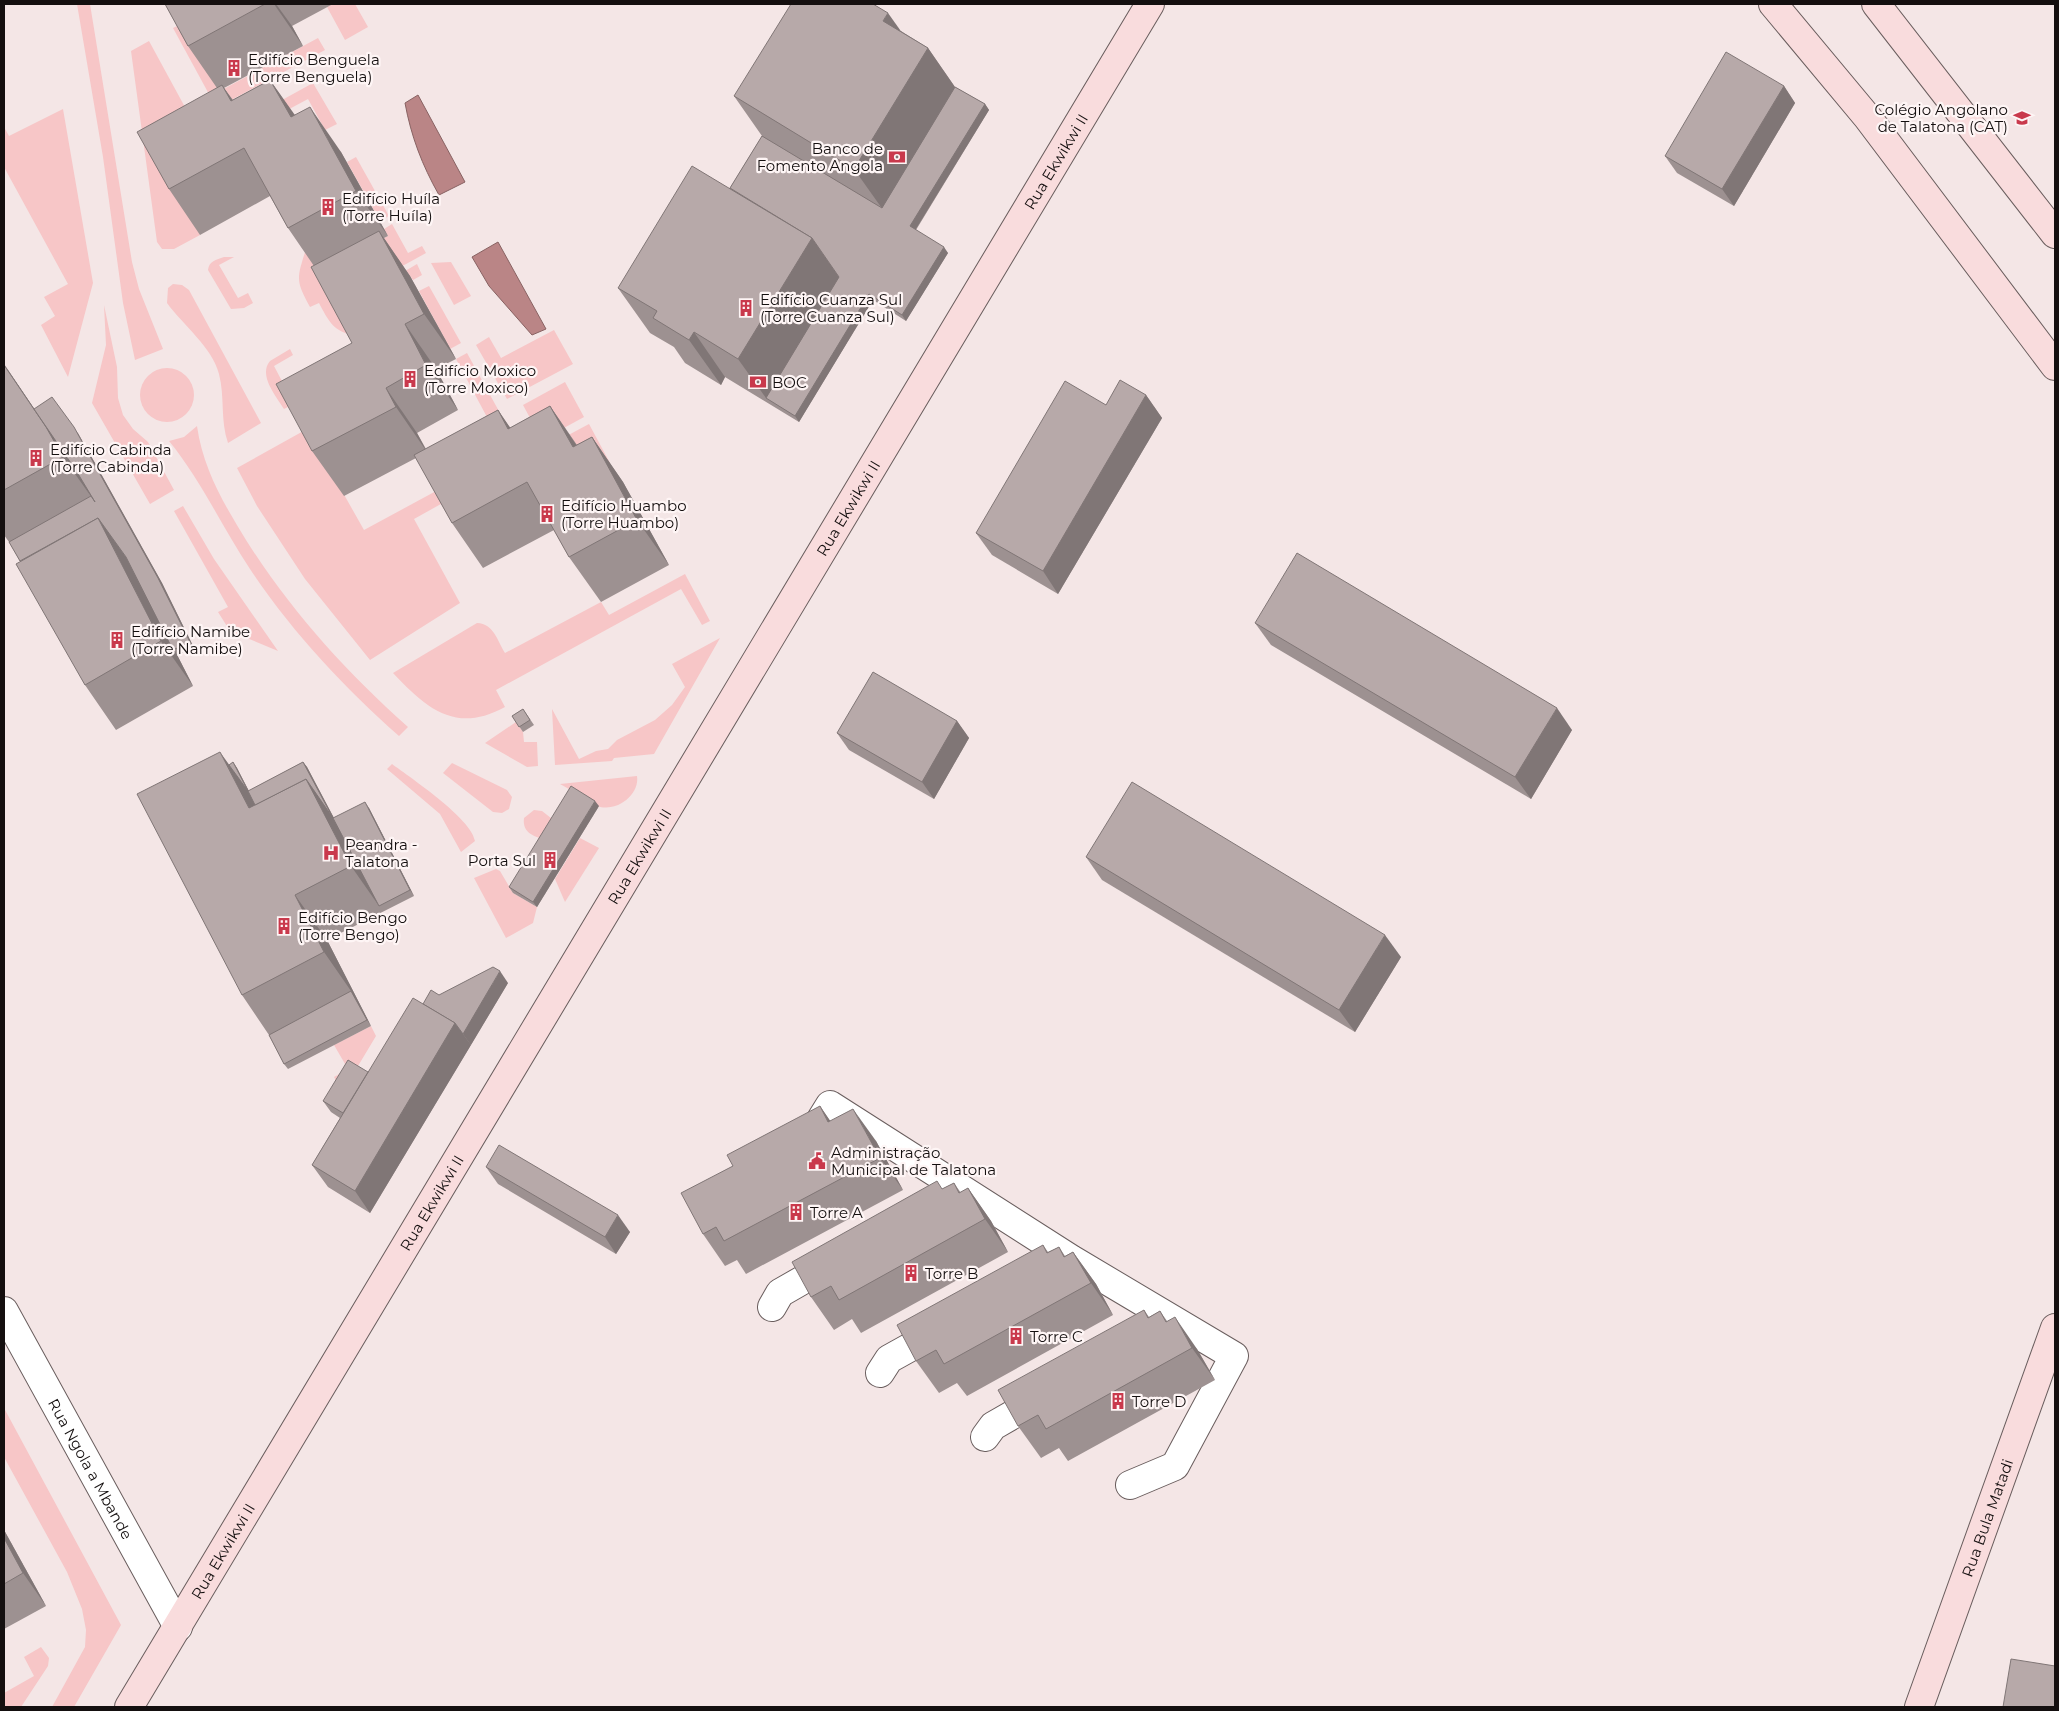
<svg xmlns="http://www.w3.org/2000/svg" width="2059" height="1711" viewBox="0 0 2059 1711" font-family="Montserrat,sans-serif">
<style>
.green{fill:#f7c6c7}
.water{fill:#ba8586;stroke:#886262}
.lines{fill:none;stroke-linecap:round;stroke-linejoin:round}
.street-casing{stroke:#695d5d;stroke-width:30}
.secondary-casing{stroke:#695d5d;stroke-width:30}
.street{stroke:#fff;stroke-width:28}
.secondary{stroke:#f9dcdd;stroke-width:28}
.wall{fill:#9d9191}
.shaded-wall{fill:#807676}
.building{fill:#b7a9a9;stroke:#807676}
.labels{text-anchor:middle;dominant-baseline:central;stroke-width:4.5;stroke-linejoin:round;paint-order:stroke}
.poi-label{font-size:15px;fill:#140f0f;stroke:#fef5f5;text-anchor:start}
.street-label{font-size:15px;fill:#140f0f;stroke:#fef5f5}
</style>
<rect width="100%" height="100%" fill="#f4e6e6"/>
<g class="green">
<path d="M 77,4 L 90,4 L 132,262 L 139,289 L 163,349 L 135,360 L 123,303 L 103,157 Z"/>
<path d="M 333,4 L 355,4 L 368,27 L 345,40 L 327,7 Z"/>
<path d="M 183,23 L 220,91 L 318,38 L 325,50 L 171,132 L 169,177 L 200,235 L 174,249 L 162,249 L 157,242 L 131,51 L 149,41 L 186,109 L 210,96 L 173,28 Z"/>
<path d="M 313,83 L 337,124 L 325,130 L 308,99 L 278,115 L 273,105 Z"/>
<path d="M 63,109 L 93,283 L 68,377 L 41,325 L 55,316 L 44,297 L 68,284 L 4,167 L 4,127 L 9,136 Z"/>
<path d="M 356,157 L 389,216 L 380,221 L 347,162 Z"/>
<path d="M 392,224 L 408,253 L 422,246 L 426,253 L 397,269 L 400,274 L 417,264 L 422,275 L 413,280 L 410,276 L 355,335 C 334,333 328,320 319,303 L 310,307 C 295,280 297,278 306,249 L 320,273 L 388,236 L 384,229 Z"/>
<path d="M 224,257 L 234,257 L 219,265 L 238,298 L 248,293 L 253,303 L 244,308 L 231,309 L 208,270 C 209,261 216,260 224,257 Z"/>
<path d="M 451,262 L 471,296 L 454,305 L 431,263 Z"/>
<path d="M 173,284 L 182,285 L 189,290 L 261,423 L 228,443 C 220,420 225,397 219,374 C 212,347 183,325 167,303 L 168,288 Z"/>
<path d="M 429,286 L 461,343 L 450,349 L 419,291 Z"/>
<path d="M 104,305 L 117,367 L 118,398 L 123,415 L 133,429 L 148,442 L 174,490 L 150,504 L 92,403 L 106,345 Z"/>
<path d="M 554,330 L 573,364 L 507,399 L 476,345 L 489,337 L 501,358 Z"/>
<path d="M 290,349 L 293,355 L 274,366 L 294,404 L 284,409 C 276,396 258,375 270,361 Z"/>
<path d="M 467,353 L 506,424 L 488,419 L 456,359 Z"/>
<circle cx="167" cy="395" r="27"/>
<path d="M 565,382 L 584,417 L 542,440 L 523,405 Z"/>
<path d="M 589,424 L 610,463 L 593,472 L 546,447 Z"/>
<path d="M 197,426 C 203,469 224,504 246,540 C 291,611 345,671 408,727 L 399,736 C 343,686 292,632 250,569 C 222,527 201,480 169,441 L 184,437 Z"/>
<path d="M 307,429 L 364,530 L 523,444 L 529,455 L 414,519 L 460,603 L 370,660 L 305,579 L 257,506 L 237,468 Z"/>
<path d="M 183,506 L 214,559 L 278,651 L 230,631 L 218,612 L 228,607 L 174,511 Z"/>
<path d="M 685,574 L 710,621 L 702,625 L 681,589 L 496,690 L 505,707 C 456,734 427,709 393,673 L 477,623 C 494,624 497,640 505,653 L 601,602 L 609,615 Z"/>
<path d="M 720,638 L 654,754 L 614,758 L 612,761 L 555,765 L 552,709 L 579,759 L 596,751 L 608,749 L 617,740 L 655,720 L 672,705 L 685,687 L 672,664 Z"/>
<path d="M 516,722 L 523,732 L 524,742 L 537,742 L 538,766 L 527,767 L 485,743 Z"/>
<path d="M 452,763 L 507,790 L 512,797 L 509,809 L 502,813 L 493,812 L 443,773 Z"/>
<path d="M 392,764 C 411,778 472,819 475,841 L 461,852 L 440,814 L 387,769 Z"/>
<path d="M 637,776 C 640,795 616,813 597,806 C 585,800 572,790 560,784 Z"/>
<path d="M 534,810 L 542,811 L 556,822 L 545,840 C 534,836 522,833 524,818 Z"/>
<path d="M 580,838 L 599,848 L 565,902 L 555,879 Z"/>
<path d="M 496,869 L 500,871 L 513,893 L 537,907 L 533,923 L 506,938 L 474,878 Z"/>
<path d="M 371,1026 L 376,1036 L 346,1086 L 341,1090 L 334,1077 L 348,1069 L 334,1045 Z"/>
<path d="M 4,1408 L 121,1625 L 74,1707 L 52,1707 L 85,1647 L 86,1630 L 82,1609 L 67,1572 L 4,1457 Z"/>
<path d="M 41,1647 L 49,1658 L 48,1666 L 21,1707 L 4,1707 L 4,1693 L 34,1676 L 24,1657 Z"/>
</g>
<g class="water">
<path d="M 418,95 L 465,182 L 439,195 C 422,165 411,136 405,103 Z"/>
<path d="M 498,242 L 546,329 L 532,335 L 489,286 L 472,257 Z"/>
</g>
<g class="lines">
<g class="street-casing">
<g id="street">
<path d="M 812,1134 L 830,1105 L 1071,1259 L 1234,1356 L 1175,1466 L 1130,1485"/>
<path d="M 772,1307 L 780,1293 L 834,1262"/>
<path id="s1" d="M 4,1311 L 178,1627"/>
<path d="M 880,1373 L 889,1359 L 943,1329"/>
<path d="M 985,1437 L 993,1426 L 1045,1396"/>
</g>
</g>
<g class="secondary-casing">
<g id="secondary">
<path d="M 1773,4 L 1868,118 L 2055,366"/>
<path d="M 1876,4 L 2055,234"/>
<path id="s2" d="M 129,1707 L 1150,4"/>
<path id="s3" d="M 1919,1707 L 2055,1328"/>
</g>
</g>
<use href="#street" class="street"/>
<use href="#secondary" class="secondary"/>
</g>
<g class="wall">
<path d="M 165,4 L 333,4 L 292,26 L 303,46 L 224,88 L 233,100 L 270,80 L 294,115 L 341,152 L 388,236 L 384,238 L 410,276 L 456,359 L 436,369 L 458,410 L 417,433 L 426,449 L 498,410 L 510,428 L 550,406 L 577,445 L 592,437 L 623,482 L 669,565 L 601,602 L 569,557 L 554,530 L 483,568 L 452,523 L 416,458 L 344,496 L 312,451 L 352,343 L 314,266 L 288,228 L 270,196 L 200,235 L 169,189 L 217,88 L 188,46 Z"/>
<path d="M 901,31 L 928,48 L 955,87 L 985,104 L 989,110 L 916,230 L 948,253 L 906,321 L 873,300 L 799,422 L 725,377 L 721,385 L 685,363 L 674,347 L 650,333 L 618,288 L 730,188 L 762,136 L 734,96 Z"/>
<path d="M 1784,86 L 1795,103 L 1734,206 L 1677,173 L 1665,156 Z"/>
<path d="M 4,364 L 37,413 L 78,433 L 162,583 L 194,648 L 177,655 L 176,653 L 193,686 L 116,730 L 85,685 L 20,561 L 9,542 L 4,535 Z"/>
<path d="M 1146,395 L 1162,418 L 1058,594 L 992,555 L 976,533 L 1106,405 Z"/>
<path d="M 1255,623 L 1572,730 L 1531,799 L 1271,645 Z"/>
<path d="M 523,709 L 534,725 L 523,732 L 512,716 Z"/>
<path d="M 957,721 L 969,738 L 934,799 L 849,750 L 837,733 Z"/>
<path d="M 233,762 L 237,768 L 249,791 L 303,762 L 307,767 L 334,818 L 369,808 L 414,896 L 327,940 L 371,1026 L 288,1069 L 284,1064 L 269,1035 L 242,995 L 229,765 Z"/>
<path d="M 599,806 L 537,907 L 513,893 L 509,887 Z"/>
<path d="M 1086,857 L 1401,957 L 1355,1032 L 1102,880 Z"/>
<path d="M 508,983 L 370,1213 L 328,1187 L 312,1165 L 340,1118 L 331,1112 L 323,1101 L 368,1072 L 423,1004 L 439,995 Z"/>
<path d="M 820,1106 L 830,1121 L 876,1141 L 903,1190 L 746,1274 L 737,1260 L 725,1266 L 703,1234 L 733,1166 Z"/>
<path d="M 486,1167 L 630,1232 L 616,1254 L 498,1184 Z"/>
<path d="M 954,1183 L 961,1193 L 968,1188 L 991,1221 L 1008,1252 L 861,1333 L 852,1319 L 834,1330 L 811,1297 L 942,1189 Z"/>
<path d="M 1043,1245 L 1048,1252 L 1059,1247 L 1065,1256 L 1073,1252 L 1096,1284 L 1113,1315 L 967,1396 L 957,1383 L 939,1393 L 916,1361 Z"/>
<path d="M 1144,1310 L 1149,1317 L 1160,1311 L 1167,1321 L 1197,1349 L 1215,1380 L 1068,1461 L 1059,1448 L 1041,1458 L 1018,1426 Z"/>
<path d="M 4,1530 L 46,1606 L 4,1629 Z"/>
</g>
<g class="shaded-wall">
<path d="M 274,4 L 276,4 L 292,26 L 303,46 Z"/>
<path d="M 888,13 L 920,58 L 883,21 Z"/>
<path d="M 928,48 L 959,93 L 886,214 L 854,169 Z"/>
<path d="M 270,80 L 302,125 L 291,117 Z"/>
<path d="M 222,85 L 253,130 L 231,101 Z"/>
<path d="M 1784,86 L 1795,103 L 1734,206 L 1722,189 Z"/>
<path d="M 985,104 L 989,110 L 914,232 L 910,226 Z"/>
<path d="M 310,107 L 341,152 L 388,236 L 356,191 Z"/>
<path d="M 379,231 L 410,276 L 456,359 L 424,314 Z"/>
<path d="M 812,238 L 843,283 L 766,398 L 738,359 Z"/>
<path d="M 944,247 L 948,253 L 906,321 L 902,315 Z"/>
<path d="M 869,294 L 873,300 L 799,422 L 795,416 Z"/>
<path d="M 405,324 L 436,369 L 458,410 L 426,365 Z"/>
<path d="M 694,332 L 725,377 L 721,385 L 689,340 Z"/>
<path d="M 4,364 L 77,472 L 95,502 L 63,457 Z"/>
<path d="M 386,388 L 417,433 L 427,452 L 396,407 Z"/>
<path d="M 1146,395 L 1162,418 L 1058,594 L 1043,571 Z"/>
<path d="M 550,406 L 581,452 L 573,447 Z"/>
<path d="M 498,410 L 529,455 L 508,429 Z"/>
<path d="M 74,427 L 95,463 L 162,583 L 194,648 L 190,642 Z"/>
<path d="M 592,437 L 623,482 L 669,565 L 637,520 Z"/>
<path d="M 98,518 L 130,563 L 193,686 L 161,641 Z"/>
<path d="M 1557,708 L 1572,730 L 1531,799 L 1515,777 Z"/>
<path d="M 957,721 L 969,738 L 934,799 L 922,782 Z"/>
<path d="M 220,752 L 248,791 L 233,762 L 237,768 L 277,847 L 249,808 Z"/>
<path d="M 303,762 L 307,767 L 337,824 L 379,906 L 351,866 L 306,779 Z"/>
<path d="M 595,801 L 599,806 L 537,907 L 533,902 Z"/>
<path d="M 365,802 L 369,808 L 414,896 L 410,890 Z"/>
<path d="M 295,895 L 327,940 L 371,1026 L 367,1020 L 351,991 L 324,952 Z"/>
<path d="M 1385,935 L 1401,957 L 1355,1032 L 1339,1010 Z"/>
<path d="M 500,971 L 508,983 L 471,1045 L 463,1034 Z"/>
<path d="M 455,1023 L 471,1045 L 370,1213 L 355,1191 Z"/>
<path d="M 820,1106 L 842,1138 L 828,1122 Z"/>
<path d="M 853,1109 L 876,1141 L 903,1190 L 880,1158 Z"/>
<path d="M 968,1188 L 991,1221 L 1008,1252 L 985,1219 Z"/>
<path d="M 618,1215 L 630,1232 L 616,1254 L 605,1237 Z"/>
<path d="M 1073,1252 L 1096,1284 L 1113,1315 L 1091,1283 Z"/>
<path d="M 1175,1317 L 1197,1349 L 1215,1380 L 1192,1348 Z"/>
<path d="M 4,1530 L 46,1606 L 23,1573 L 4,1538 Z"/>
</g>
<g class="building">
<path d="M 165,4 L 265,4 L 188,46 Z"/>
<path d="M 791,4 L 873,4 L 888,13 L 883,21 L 928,48 L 854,169 L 734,96 Z"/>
<path d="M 1726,52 L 1784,86 L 1722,189 L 1665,156 Z"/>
<path d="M 270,80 L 291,117 L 310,107 L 356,191 L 288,228 L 244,148 L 169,189 L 137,132 L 222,85 L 231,101 Z"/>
<path d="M 955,87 L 985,104 L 910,226 L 944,247 L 902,315 L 869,294 L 795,416 L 766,398 L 839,277 L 812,238 L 730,188 L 762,136 L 882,208 Z"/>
<path d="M 692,166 L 812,238 L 738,359 L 694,332 L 689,340 L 653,318 L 657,311 L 618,288 Z"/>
<path d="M 379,231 L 424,314 L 405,324 L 426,365 L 386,388 L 396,407 L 312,451 L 276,384 L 352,343 L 311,267 Z"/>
<path d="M 4,365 L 46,427 L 63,457 L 4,490 Z"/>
<path d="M 1120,380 L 1146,395 L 1043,571 L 976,533 L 1065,381 L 1106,405 Z"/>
<path d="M 52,397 L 74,427 L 91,458 L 158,578 L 190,642 L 173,650 L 126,557 L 98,518 L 20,561 L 9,542 L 91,496 L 95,502 L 77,472 L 34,409 Z"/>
<path d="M 550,406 L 573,447 L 592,437 L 637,520 L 569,557 L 527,482 L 452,523 L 414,455 L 498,410 L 508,429 Z"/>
<path d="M 98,518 L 161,641 L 85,685 L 16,564 Z"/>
<path d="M 1297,553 L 1557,708 L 1515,777 L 1255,623 Z"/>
<path d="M 873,672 L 957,721 L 922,782 L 837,733 Z"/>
<path d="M 523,709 L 530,720 L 519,727 L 512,716 Z"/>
<path d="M 220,752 L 249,808 L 306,779 L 351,866 L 295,895 L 324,952 L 242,995 L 137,794 Z"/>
<path d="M 233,762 L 248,791 L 229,765 Z"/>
<path d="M 303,762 L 333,818 L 306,779 L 255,805 L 248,791 Z"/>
<path d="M 1132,782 L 1385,935 L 1339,1010 L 1086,857 Z"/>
<path d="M 571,786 L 595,801 L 533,902 L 509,887 Z"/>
<path d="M 365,802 L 410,890 L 379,906 L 333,818 Z"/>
<path d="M 493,967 L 500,971 L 463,1034 L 455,1023 L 423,1004 L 431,990 L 439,995 Z"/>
<path d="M 351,991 L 367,1020 L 284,1064 L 269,1035 Z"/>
<path d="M 413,998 L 455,1023 L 355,1191 L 312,1165 Z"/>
<path d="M 348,1060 L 368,1072 L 343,1113 L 323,1101 Z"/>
<path d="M 820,1106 L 828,1122 L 853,1109 L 880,1158 L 724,1241 L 716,1227 L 703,1234 L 681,1193 L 733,1166 L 727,1155 Z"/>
<path d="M 499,1145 L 618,1215 L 605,1237 L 486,1167 Z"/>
<path d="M 937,1181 L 942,1189 L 954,1183 L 959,1193 L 968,1188 L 985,1219 L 839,1300 L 831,1286 L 811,1297 L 792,1262 Z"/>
<path d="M 1043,1245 L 1047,1253 L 1059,1247 L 1064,1257 L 1073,1252 L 1091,1283 L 944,1364 L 936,1350 L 916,1361 L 897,1325 Z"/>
<path d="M 1144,1310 L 1148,1318 L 1160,1311 L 1166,1322 L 1175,1317 L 1192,1348 L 1046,1429 L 1038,1415 L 1018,1426 L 998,1390 Z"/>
<path d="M 4,1538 L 23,1573 L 4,1584 Z"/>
<path d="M 2011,1659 L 2055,1666 L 2055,1707 L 2003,1707 Z"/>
</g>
<defs>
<g id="building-bare" transform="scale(1.35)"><path d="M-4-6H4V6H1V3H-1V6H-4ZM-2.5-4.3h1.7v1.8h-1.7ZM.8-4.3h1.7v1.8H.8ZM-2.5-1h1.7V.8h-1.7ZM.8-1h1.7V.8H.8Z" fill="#c9394c" stroke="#fef5f5" stroke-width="2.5" paint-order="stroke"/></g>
<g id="university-bare" transform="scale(1.35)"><path d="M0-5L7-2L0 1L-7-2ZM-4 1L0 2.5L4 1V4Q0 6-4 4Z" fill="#c9394c" stroke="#fef5f5" stroke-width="2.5" paint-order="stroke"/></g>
<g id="bank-bare" transform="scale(1.35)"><path d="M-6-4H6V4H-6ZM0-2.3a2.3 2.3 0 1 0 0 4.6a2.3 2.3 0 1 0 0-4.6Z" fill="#c9394c" stroke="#fef5f5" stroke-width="2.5" paint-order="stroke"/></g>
<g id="hospital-bare" transform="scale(1.35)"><path d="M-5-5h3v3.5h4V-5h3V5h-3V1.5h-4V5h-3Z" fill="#c9394c" stroke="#fef5f5" stroke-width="2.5" paint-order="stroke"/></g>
<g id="civic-bare" transform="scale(1.35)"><path d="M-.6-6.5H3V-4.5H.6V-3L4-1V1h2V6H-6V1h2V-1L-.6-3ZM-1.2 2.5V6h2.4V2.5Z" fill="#c9394c" stroke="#fef5f5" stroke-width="2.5" paint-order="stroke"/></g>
</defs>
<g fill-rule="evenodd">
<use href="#building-bare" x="234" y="68"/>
<use href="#university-bare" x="2022" y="118"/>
<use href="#bank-bare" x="897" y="157"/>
<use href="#building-bare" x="328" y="207"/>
<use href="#building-bare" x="746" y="308"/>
<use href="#building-bare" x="410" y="379"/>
<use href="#bank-bare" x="758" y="382"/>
<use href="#building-bare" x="36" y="458"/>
<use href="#building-bare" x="547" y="514"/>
<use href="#building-bare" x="117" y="640"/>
<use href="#hospital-bare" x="331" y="853"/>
<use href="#building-bare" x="550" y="860"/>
<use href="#building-bare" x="284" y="926"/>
<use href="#civic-bare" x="817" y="1161"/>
<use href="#building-bare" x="796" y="1212"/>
<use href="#building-bare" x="911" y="1273"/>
<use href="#building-bare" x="1016" y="1336"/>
<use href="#building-bare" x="1118" y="1401"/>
</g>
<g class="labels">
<g class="poi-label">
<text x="248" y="59">Edifício Benguela<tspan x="248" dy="17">(Torre Benguela)</tspan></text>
<text x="2008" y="109" text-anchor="end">Colégio Angolano<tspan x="2008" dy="17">de Talatona (CAT)</tspan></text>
<text x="883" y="148" text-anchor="end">Banco de<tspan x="883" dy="17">Fomento Angola</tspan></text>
<text x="342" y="198">Edifício Huíla<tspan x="342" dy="17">(Torre Huíla)</tspan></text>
<text x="760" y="299">Edifício Cuanza Sul<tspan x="760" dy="17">(Torre Cuanza Sul)</tspan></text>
<text x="424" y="370">Edifício Moxico<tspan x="424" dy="17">(Torre Moxico)</tspan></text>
<text x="772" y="382">BOC</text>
<text x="50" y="449">Edifício Cabinda<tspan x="50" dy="17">(Torre Cabinda)</tspan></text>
<text x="561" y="505">Edifício Huambo<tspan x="561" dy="17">(Torre Huambo)</tspan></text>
<text x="131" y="631">Edifício Namibe<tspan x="131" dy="17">(Torre Namibe)</tspan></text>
<text x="345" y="844">Peandra -<tspan x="345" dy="17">Talatona</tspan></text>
<text x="536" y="860" text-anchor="end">Porta Sul</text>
<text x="298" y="917">Edifício Bengo<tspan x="298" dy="17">(Torre Bengo)</tspan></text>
<text x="831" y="1152">Administração<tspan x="831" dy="17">Municipal de Talatona</tspan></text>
<text x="810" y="1212">Torre A</text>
<text x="925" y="1273">Torre B</text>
<text x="1030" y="1336">Torre C</text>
<text x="1132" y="1401">Torre D</text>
</g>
<g class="street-label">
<text stroke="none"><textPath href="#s2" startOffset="1802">Rua Ekwikwi II</textPath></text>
<text stroke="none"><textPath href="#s2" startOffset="1398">Rua Ekwikwi II</textPath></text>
<text stroke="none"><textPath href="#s2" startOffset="992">Rua Ekwikwi II</textPath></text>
<text stroke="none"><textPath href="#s2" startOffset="588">Rua Ekwikwi II</textPath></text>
<text stroke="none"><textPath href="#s1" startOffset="180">Rua Ngola a Mbande</textPath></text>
<text stroke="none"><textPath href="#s3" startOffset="201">Rua Bula Matadi</textPath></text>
<text stroke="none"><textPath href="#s2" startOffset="182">Rua Ekwikwi II</textPath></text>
</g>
</g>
<rect width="2059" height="1711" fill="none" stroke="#140f0f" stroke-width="10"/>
</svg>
